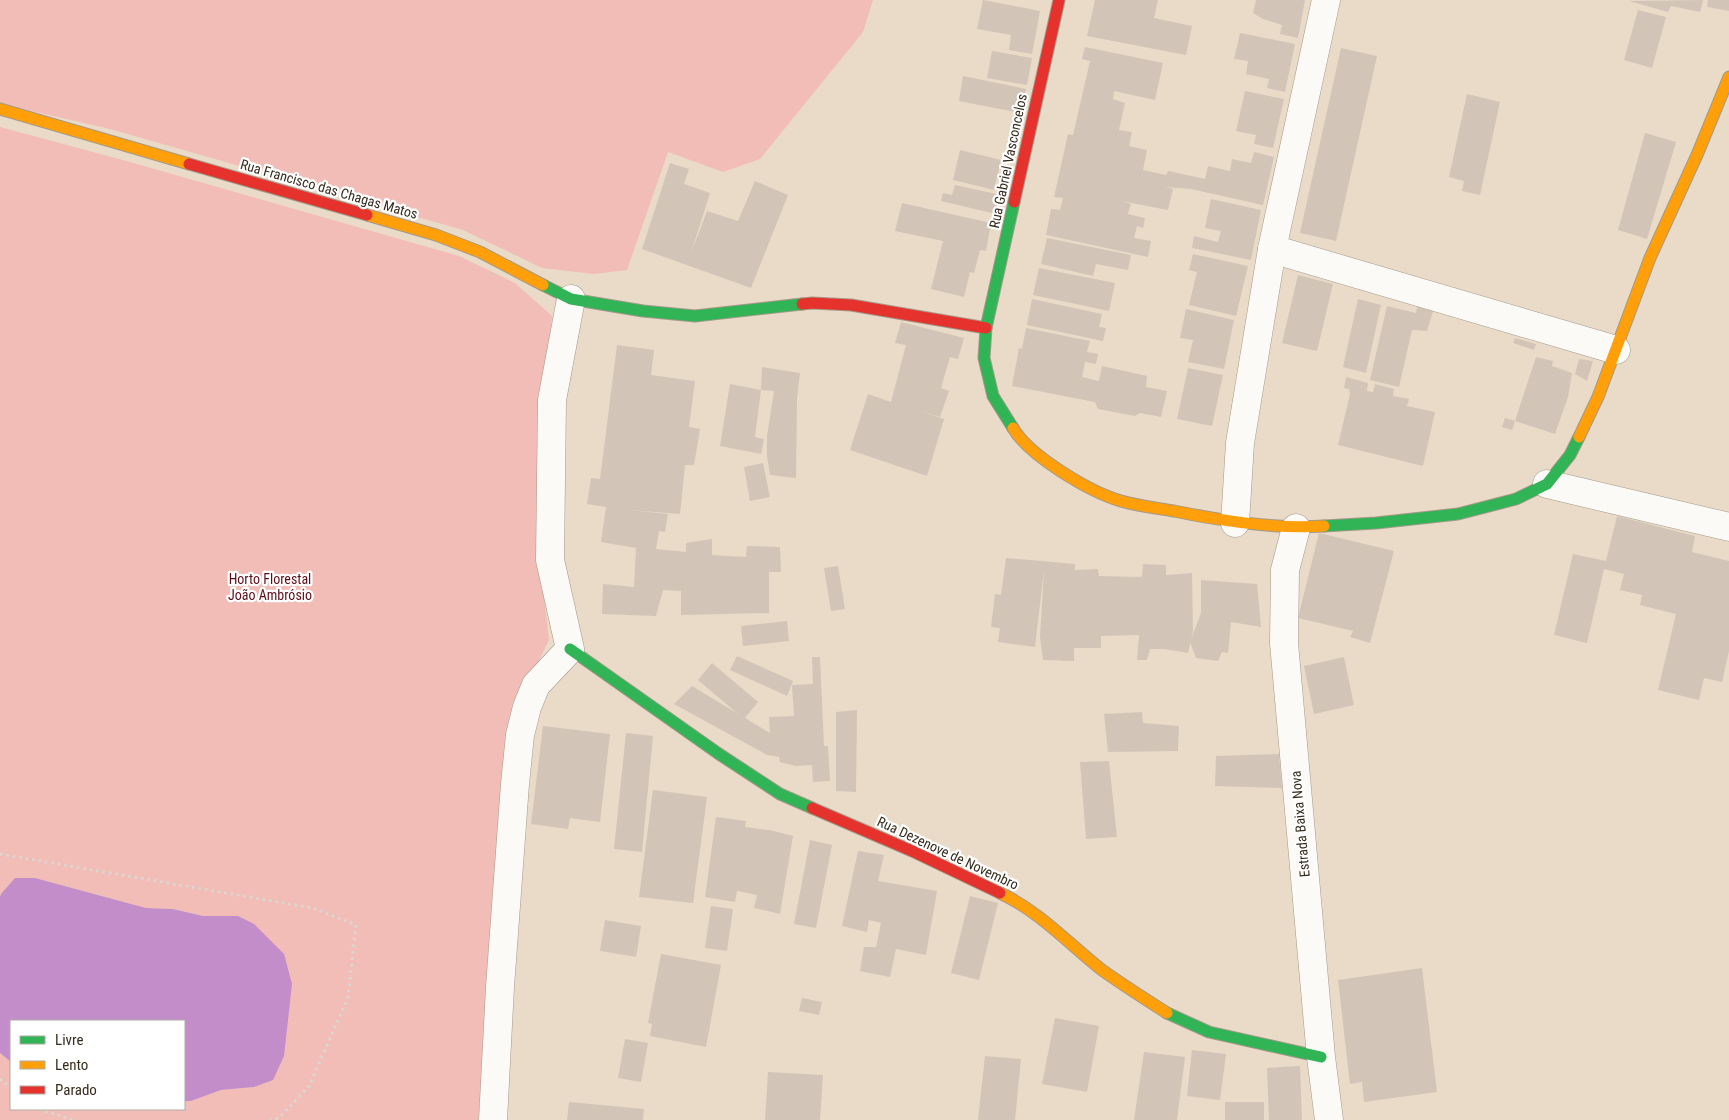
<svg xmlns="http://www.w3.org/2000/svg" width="1729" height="1120" viewBox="0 0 1729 1120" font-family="'Roboto Condensed',sans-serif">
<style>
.green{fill:#f1bdb6}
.water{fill:#c28dc9}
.building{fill:#d2c5b8}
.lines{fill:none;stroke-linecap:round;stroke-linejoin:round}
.street-casing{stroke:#a4998a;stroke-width:29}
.fast-casing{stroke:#a4998a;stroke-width:13}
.slow-casing{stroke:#a4998a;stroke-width:13}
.jam-casing{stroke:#a4998a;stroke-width:13}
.path{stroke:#dbd7d0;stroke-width:3;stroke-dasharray:2.5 4;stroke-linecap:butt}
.street{stroke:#fcfaf7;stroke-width:28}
.fast{stroke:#30b455;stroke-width:11}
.slow{stroke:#ff9f0a;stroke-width:11}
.jam{stroke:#e5322d;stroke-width:11}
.labels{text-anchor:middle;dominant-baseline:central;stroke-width:4.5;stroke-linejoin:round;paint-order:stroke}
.street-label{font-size:14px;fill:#362c1e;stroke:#fff}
.park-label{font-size:14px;fill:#5c0e1b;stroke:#fff}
</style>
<rect width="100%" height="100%" fill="#e9dbc8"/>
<g class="green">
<path d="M 0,0 L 873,0 L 863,32 L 760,159 L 723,172 L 668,152 L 627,270 L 594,274 L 542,268 L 463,230 L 110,129 L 0,104 Z"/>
<path d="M 0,127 L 130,162 L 459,256 L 515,283 L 552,316 L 539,436 L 539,554 L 549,640 L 516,707 L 478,1120 L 0,1120 L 0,1053 L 11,1062 L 11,1109 L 184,1109 L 184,1101 L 191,1101 L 221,1090 L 254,1087 L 238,916 L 203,916 L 173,909 L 146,908 L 35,878 L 1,894 L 0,897 Z"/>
</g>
<path class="water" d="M 15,878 L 35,878 L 146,908 L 173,909 L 203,916 L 238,916 L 254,924 L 284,954 L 292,984 L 284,1056 L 273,1080 L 254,1087 L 221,1090 L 191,1101 L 184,1101 L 184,1021 L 11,1021 L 11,1062 L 0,1053 L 0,897 L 1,894 Z"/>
<g class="building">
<path d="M 983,0 L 1040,11 L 1032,54 L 1009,50 L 1011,35 L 977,29 Z"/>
<path d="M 1095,0 L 1158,0 L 1154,18 L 1192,26 L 1186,55 L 1087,36 Z"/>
<path d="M 1256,0 L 1305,0 L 1298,38 L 1280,34 L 1282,25 L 1263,19 L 1253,13 Z"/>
<path d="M 1703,0 L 1700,12 L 1671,6 L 1668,12 L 1629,1 Z"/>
<path d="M 1708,0 L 1729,0 L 1729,11 L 1707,7 Z"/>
<path d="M 1638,10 L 1666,17 L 1652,68 L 1624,60 Z"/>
<path d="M 1240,33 L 1295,44 L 1285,92 L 1267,88 L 1269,79 L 1246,74 L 1248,61 L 1234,59 Z"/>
<path d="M 1085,47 L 1163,63 L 1155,100 L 1114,91 L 1113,99 L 1125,103 L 1119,130 L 1132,132 L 1129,146 L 1147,150 L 1143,170 L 1166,175 L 1168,171 L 1205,179 L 1208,166 L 1230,171 L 1232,159 L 1251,163 L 1254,152 L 1274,157 L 1263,205 L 1191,189 L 1165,187 L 1173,189 L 1168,210 L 1121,201 L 1131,204 L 1128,214 L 1145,218 L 1143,228 L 1137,226 L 1134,238 L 1151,241 L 1148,257 L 1046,235 L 1051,209 L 1060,210 L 1063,198 L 1054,197 L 1068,134 L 1073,135 L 1090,61 L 1082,59 Z"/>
<path d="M 1341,48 L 1377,56 L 1336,241 L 1300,233 Z"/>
<path d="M 992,51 L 1032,58 L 1027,85 L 987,78 Z"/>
<path d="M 963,76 L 1026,89 L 1021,113 L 959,101 Z"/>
<path d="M 1245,91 L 1284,99 L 1273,148 L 1254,144 L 1256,135 L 1236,131 Z"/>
<path d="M 1467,94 L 1500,102 L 1480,195 L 1462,191 L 1464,181 L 1449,177 Z"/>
<path d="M 1645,133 L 1676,142 L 1647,239 L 1618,230 Z"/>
<path d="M 960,150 L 1001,160 L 994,190 L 953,180 Z"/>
<path d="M 670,163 L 689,169 L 684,184 L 710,193 L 691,253 L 707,211 L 738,221 L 755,181 L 788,195 L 751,288 L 642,249 Z"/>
<path d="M 955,185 L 1001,195 L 996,214 L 941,201 L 943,193 L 952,195 Z"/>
<path d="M 1211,199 L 1261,210 L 1251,260 L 1192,248 L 1194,236 L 1218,242 L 1221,231 L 1205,228 Z"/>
<path d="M 902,203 L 991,223 L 986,251 L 980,250 L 974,273 L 970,272 L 964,297 L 931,289 L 943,241 L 895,231 Z"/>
<path d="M 1047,238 L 1131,255 L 1128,270 L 1096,264 L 1093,276 L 1041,264 Z"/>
<path d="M 1193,254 L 1248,266 L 1236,316 L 1189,305 L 1197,272 L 1189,270 Z"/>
<path d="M 1039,268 L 1115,283 L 1109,311 L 1033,295 Z"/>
<path d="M 1298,275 L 1333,284 L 1317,351 L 1282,343 Z"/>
<path d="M 1032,299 L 1102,314 L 1099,327 L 1106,328 L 1103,341 L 1027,325 Z"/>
<path d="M 1358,299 L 1381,305 L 1366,373 L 1343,367 Z"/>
<path d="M 1387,306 L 1416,313 L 1417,307 L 1433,311 L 1427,331 L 1412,330 L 1399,387 L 1370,380 Z"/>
<path d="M 1186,309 L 1234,320 L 1224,369 L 1188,362 L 1193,340 L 1180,338 Z"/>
<path d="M 901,322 L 964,338 L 958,359 L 950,357 L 941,388 L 949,391 L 940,417 L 920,411 L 944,419 L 927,476 L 850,450 L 868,394 L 891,402 L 906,345 L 895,343 Z"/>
<path d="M 1026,328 L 1090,341 L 1087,352 L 1098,354 L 1096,364 L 1085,362 L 1082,377 L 1099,381 L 1102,366 L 1147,376 L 1146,387 L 1167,391 L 1161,417 L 1140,413 L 1135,416 L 1098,409 L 1095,402 L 1012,386 L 1019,348 L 1022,349 Z"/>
<path d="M 1515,338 L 1536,344 L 1534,350 L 1513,343 Z"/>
<path d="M 617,345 L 654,350 L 651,375 L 695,381 L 689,427 L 700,429 L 694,465 L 685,465 L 680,514 L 629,510 L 668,514 L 665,532 L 659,531 L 656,549 L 686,552 L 686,543 L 712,539 L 712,555 L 746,557 L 747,546 L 780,547 L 781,572 L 769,572 L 769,613 L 681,615 L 681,591 L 663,590 L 656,616 L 602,614 L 603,584 L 634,587 L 636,548 L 601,542 L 606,507 L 587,504 L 591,478 L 600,479 Z"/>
<path d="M 1536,357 L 1553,361 L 1552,366 L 1572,373 L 1568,397 L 1555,434 L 1515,421 Z"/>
<path d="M 1579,359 L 1593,361 L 1587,381 L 1575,374 Z"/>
<path d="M 762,367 L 800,373 L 797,398 L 796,478 L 770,475 L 767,456 L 767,436 L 774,391 L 761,390 Z"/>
<path d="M 1188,368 L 1223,375 L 1212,426 L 1177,419 Z"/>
<path d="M 1346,377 L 1368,383 L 1367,391 L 1373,392 L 1375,384 L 1394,389 L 1393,396 L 1409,399 L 1407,406 L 1435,412 L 1423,466 L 1338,445 L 1350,394 L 1349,389 L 1344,388 Z"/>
<path d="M 730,384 L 761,390 L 755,437 L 764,439 L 761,454 L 720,446 Z"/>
<path d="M 1505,418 L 1515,421 L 1512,430 L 1502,427 Z"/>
<path d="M 763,463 L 770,497 L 750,501 L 744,467 Z"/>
<path d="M 1617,516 L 1695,536 L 1692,552 L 1729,561 L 1729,651 L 1722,682 L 1704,678 L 1699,700 L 1658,690 L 1676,614 L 1640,605 L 1642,595 L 1620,590 L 1624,574 L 1604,569 L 1587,643 L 1554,635 L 1573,554 L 1606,561 Z"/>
<path d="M 1319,533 L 1394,551 L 1370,643 L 1350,637 L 1353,631 L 1298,618 Z"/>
<path d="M 1006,558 L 1075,564 L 1075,570 L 1098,569 L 1099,576 L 1142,577 L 1143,564 L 1166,565 L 1166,575 L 1192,573 L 1193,631 L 1188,653 L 1164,649 L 1150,649 L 1147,660 L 1137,660 L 1139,635 L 1101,636 L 1101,648 L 1074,648 L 1074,661 L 1043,660 L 1040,637 L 1044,570 L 1035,647 L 998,642 L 1000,628 L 991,627 L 995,594 L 1001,595 Z"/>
<path d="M 838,566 L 845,609 L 831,611 L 824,568 Z"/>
<path d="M 1201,580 L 1257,584 L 1261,627 L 1231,622 L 1228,653 L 1222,652 L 1218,661 L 1196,658 L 1190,642 L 1201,613 Z"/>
<path d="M 787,621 L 789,641 L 743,646 L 741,626 Z"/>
<path d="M 737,656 L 793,681 L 787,696 L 730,670 Z"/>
<path d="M 812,657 L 820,657 L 824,746 L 828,746 L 830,781 L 813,782 L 812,765 L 796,766 L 780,762 L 779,757 L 767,755 L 674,704 L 692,686 L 770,733 L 769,717 L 794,716 L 792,685 L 813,684 Z"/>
<path d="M 1344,657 L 1354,705 L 1314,714 L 1304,666 Z"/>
<path d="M 712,663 L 758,702 L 744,719 L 698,680 Z"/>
<path d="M 857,710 L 856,792 L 836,791 L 836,712 Z"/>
<path d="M 1142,712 L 1143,723 L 1179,726 L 1178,751 L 1108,752 L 1104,714 Z"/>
<path d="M 543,726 L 610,734 L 600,822 L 570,818 L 568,829 L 531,824 Z"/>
<path d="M 626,733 L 653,736 L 642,852 L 614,849 Z"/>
<path d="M 1279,754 L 1282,788 L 1215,786 L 1216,756 Z"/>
<path d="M 1109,761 L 1117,837 L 1086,839 L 1080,762 Z"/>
<path d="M 653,790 L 707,797 L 693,903 L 639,897 Z"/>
<path d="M 716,817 L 746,821 L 745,827 L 769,830 L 793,836 L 780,914 L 754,908 L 757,895 L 737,891 L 735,902 L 705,897 Z"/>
<path d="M 810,840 L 832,845 L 816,928 L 794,924 Z"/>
<path d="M 858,851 L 884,855 L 878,881 L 937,891 L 926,955 L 896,949 L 890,977 L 860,971 L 864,947 L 876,947 L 881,923 L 869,920 L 867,932 L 842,926 Z"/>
<path d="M 970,896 L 998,903 L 979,980 L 951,973 Z"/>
<path d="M 711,906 L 733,909 L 727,951 L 705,948 Z"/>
<path d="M 605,920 L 641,926 L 636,957 L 600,951 Z"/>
<path d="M 661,954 L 721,965 L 706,1047 L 650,1036 L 652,1024 L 648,1023 Z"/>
<path d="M 1422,968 L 1437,1092 L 1364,1102 L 1362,1082 L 1350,1084 L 1338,980 Z"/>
<path d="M 802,998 L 822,1002 L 819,1015 L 799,1011 Z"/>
<path d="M 1055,1018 L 1099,1026 L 1087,1092 L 1042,1084 Z"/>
<path d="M 625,1039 L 648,1043 L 641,1082 L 618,1078 Z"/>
<path d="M 1192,1050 L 1226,1054 L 1220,1100 L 1187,1096 Z"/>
<path d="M 1144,1052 L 1185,1057 L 1177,1120 L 1134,1120 Z"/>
<path d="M 985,1056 L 1021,1059 L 1015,1120 L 978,1120 Z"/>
<path d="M 1300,1066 L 1302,1120 L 1269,1120 L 1267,1068 Z"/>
<path d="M 768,1072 L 823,1075 L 820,1120 L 765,1120 Z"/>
<path d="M 569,1102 L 644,1109 L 643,1120 L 567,1120 Z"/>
<rect x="1225" y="1102" width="39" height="18"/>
</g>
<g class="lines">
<g class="street-casing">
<g id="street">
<path d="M 1272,249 L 1616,350"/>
<path d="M 1547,484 L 1729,527"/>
<path d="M 1235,523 L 1240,443 L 1272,249 L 1326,0"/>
<path d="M 1296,528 L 1285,570 L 1284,643 L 1321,1057 L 1329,1120"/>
<path d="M 493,1120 L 500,987 L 515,784 L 520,735 L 527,707 L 536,685 L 570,649 L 550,560 L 552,400 L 571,299"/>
</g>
</g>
<g class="fast-casing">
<g id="fast">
<path d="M 543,285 L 571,299 L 643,311 L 695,316 L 802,304"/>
<path d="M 1013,428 L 993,396 L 984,358 L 986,328 L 1014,202"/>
<path d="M 1324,526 L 1376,523 L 1458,514 L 1516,499 L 1547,484 L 1570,455 L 1579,437"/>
<path d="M 570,649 L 719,754 L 780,794 L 812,808"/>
<path d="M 1167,1013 L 1209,1032 L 1321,1057"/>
</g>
</g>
<g class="slow-casing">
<g id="slow">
<path d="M 0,109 L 189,164"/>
<path d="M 367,215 L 436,235 L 480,252 L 543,285"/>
<path d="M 1013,428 C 1029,456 1090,492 1121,501 C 1138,506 1157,508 1174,511 C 1224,521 1273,529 1324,526"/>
<path d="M 1579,437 L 1598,397 L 1650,258 L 1697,155 L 1729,77"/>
<path d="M 1000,893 C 1039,911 1069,944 1102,970 C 1123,985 1145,999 1167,1013"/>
</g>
</g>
<g class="jam-casing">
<g id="jam">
<path d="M 189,164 L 367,215"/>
<path d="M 1014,202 L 1059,0"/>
<path d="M 802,304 L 812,303 L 851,305 L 986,328"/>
<path d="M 812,808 L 912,851 L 1000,893"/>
</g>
</g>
<g class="path">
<path d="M 0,854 L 313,908 L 356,925 L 348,998 L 309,1086 L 279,1118 L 270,1120"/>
<path d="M 0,1079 L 11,1088"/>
<path d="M 39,1109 L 73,1120"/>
</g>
<use href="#street" class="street"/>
<use href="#fast" class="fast"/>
<use href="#slow" class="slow"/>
<use href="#jam" class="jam"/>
</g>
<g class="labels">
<g class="street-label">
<text transform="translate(1008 161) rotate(-78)">Rua Gabriel Vasconcelos</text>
<text transform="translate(329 189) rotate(16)">Rua Francisco das Chagas Matos</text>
<text transform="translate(1300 824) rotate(-95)">Estrada Baixa Nova</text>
<text transform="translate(948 853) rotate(25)">Rua Dezenove de Novembro</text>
</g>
<g class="park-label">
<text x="270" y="579">Horto Florestal<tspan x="270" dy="16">João Ambrósio</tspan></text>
</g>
</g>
<rect x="10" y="1020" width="175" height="90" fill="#ffffff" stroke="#afaba5"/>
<rect x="20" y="1036" width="25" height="8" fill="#30b455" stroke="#afaba5"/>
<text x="55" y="1045" font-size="15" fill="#362c1e">Livre</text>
<rect x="20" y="1061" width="25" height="8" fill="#ff9f0a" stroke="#afaba5"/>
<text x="55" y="1070" font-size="15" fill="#362c1e">Lento</text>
<rect x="20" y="1086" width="25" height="8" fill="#e5322d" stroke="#afaba5"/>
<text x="55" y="1095" font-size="15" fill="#362c1e">Parado</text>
</svg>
